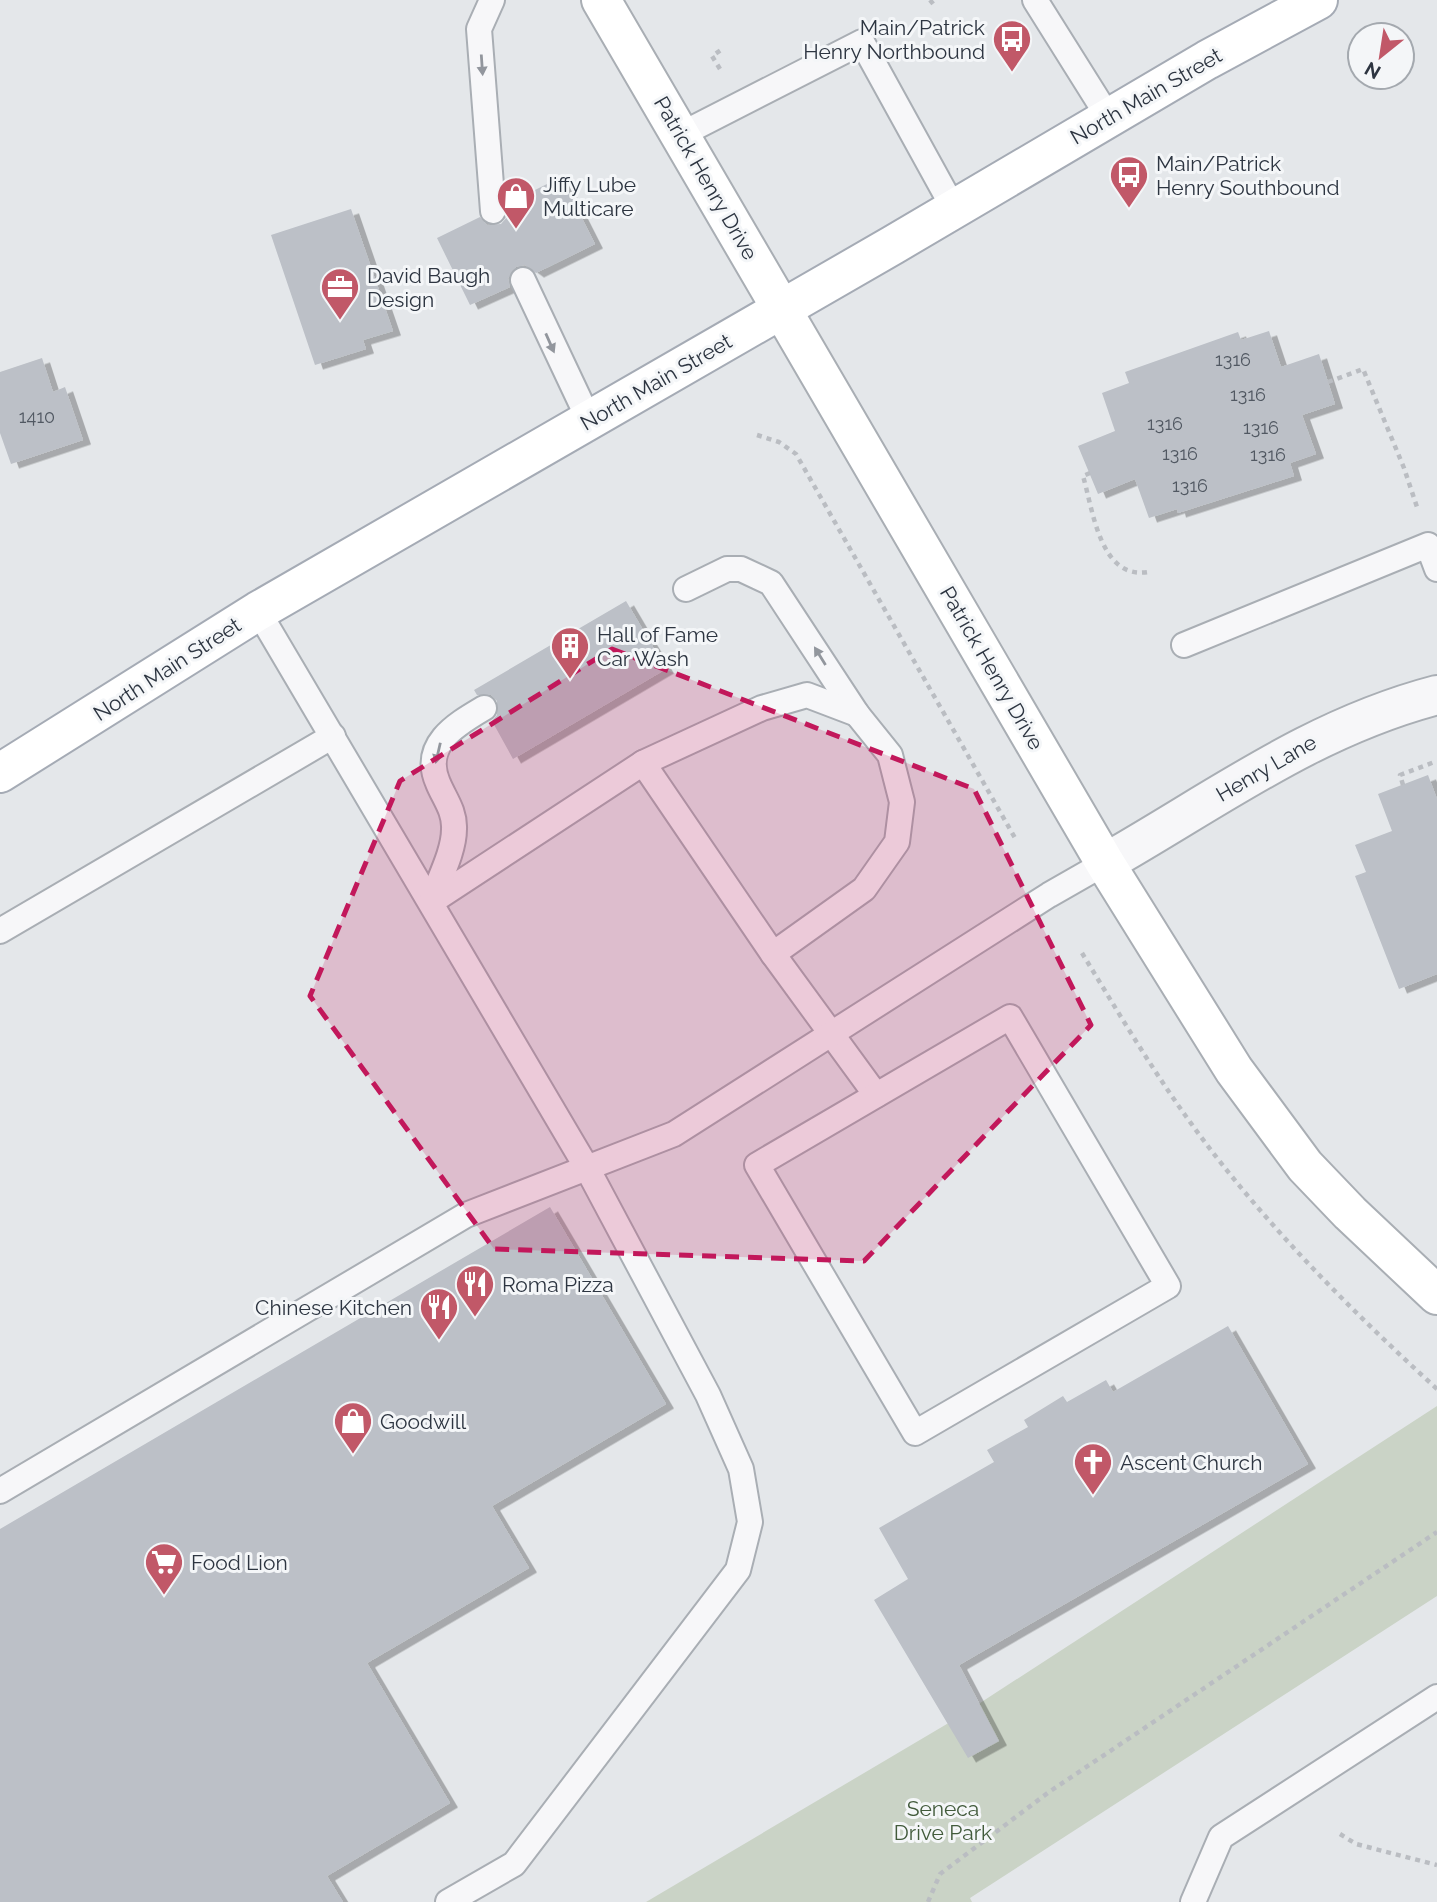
<svg xmlns="http://www.w3.org/2000/svg" width="1437" height="1902" viewBox="0 0 1437 1902" font-family="Raleway,sans-serif">
<style>
.green{fill:#cad3c6}
.building{fill:#bcc0c7;filter:url(#shadow)}
.lines{fill:none;stroke-linecap:round;stroke-linejoin:round}
.lane-casing{stroke:#a9aeb4;stroke-width:28}
.street-casing{stroke:#a9aeb4;stroke-width:42}
.secondary-casing{stroke:#a9aeb4;stroke-width:42}
.primary-casing{stroke:#a5abb5;stroke-width:42}
.path{stroke:#babdc2;stroke-width:4.5;stroke-dasharray:5 5;stroke-linecap:butt}
.lane{stroke:#f7f7f9;stroke-width:24}
.street{stroke:#f7f7f9;stroke-width:38}
.secondary{stroke:#fff;stroke-width:38}
.primary{stroke:#fff;stroke-width:38}
.oneway{fill:#92969d}
.marked{fill:#c2185b;fill-opacity:0.2;stroke:#c2185b;stroke-width:5;stroke-dasharray:14 9;stroke-linejoin:round}
.labels{text-anchor:middle;dominant-baseline:central;stroke-width:6;stroke-linejoin:round;paint-order:stroke}
.number-label{font-size:18px;fill:#515862}
.poi-label{font-size:21px;fill:#2d3541;stroke:#f4f6f8;text-anchor:start}
.street-label{font-size:21px;fill:#2d3541;stroke:#f4f6f8}
.park-label{font-size:21px;fill:#425b3c;stroke:#f4f6f8}
</style>
<defs>
<filter id="shadow"><feDropShadow dx="8" dy="4.5" stdDeviation="0" flood-color="#0004"/></filter>
</defs>
<rect width="100%" height="100%" fill="#e4e7ea"/>
<path class="green" d="M 1437,1406 L 1437,1596 L 970,1898 L 972,1902 L 646,1902 L 957,1718 Z"/>
<g class="building">
<path d="M 561,177 L 595,244 L 536,273 L 525,265 L 516,267 L 508,278 L 510,287 L 470,305 L 437,238 L 480,217 L 487,225 L 501,224 L 507,217 L 507,204 Z"/>
<path d="M 351,209 L 393,331 L 363,340 L 366,349 L 315,365 L 271,235 Z"/>
<path d="M 1269,331 L 1281,367 L 1319,354 L 1335,404 L 1302,415 L 1316,454 L 1290,463 L 1294,476 L 1178,513 L 1177,509 L 1149,518 L 1135,479 L 1098,494 L 1078,446 L 1115,431 L 1102,393 L 1129,383 L 1125,372 L 1238,332 L 1241,340 Z"/>
<path d="M 42,358 L 53,392 L 65,387 L 83,440 L 11,464 L 0,433 L 0,372 Z"/>
<path d="M 626,601 L 666,669 L 513,759 L 492,721 L 497,715 L 497,701 L 491,695 L 477,695 L 474,690 Z"/>
<path d="M 1428,775 L 1437,799 L 1437,974 L 1399,989 L 1355,876 L 1366,872 L 1355,845 L 1392,831 L 1378,794 Z"/>
<path d="M 550,1207 L 666,1404 L 492,1506 L 529,1568 L 367,1663 L 450,1803 L 327,1876 L 343,1902 L 0,1902 L 0,1529 Z"/>
<path d="M 1228,1326 L 1308,1464 L 959,1665 L 999,1741 L 968,1758 L 874,1600 L 908,1579 L 879,1528 L 994,1462 L 987,1450 L 1028,1427 L 1024,1420 L 1063,1396 L 1067,1402 L 1106,1380 L 1113,1392 Z"/>
</g>
<g class="lines">
<g class="lane-casing">
<g id="lane">
<path d="M 492,0 L 479,29 L 493,211"/>
<path d="M 1035,0 L 1109,118"/>
<path d="M 680,135 L 862,42 L 954,209"/>
<path d="M 523,280 L 589,420"/>
<path d="M 686,589 L 727,569 L 741,569 L 771,583 L 857,714 L 890,755 L 902,802 L 897,842 L 864,889 L 773,954"/>
<path d="M 258,611 L 587,1168 L 708,1395 L 741,1469 L 750,1522 L 738,1570 L 514,1864 L 448,1902"/>
<path d="M 1184,645 L 1428,545 L 1437,569"/>
<path d="M 643,763 L 773,954 L 876,1095"/>
<path d="M 431,902 L 643,763 L 762,708 L 807,695 L 857,714"/>
<path d="M 431,902 C 439,879 454,852 454,829 C 455,811 444,798 438,783 C 421,744 457,724 484,708"/>
<path d="M 0,931 L 333,736"/>
<path d="M 1010,1017 L 1168,1286 L 915,1433 L 757,1165 Z"/>
<path d="M 0,1491 L 466,1215 L 674,1134 L 1049,895 L 1105,863"/>
<path d="M 1193,1902 L 1221,1837 L 1437,1697"/>
</g>
</g>
<g class="street-casing">
<path id="street" d="M 1105,863 C 1216,800 1311,728 1437,695"/>
</g>
<g class="secondary-casing">
<path id="secondary" d="M 601,0 L 1105,863 L 1234,1070 L 1305,1166 L 1350,1213 L 1437,1295"/>
</g>
<g class="primary-casing">
<path id="primary" d="M 0,773 L 258,611 L 893,245 L 1207,60 L 1318,0"/>
</g>
<g class="path">
<path d="M 930,0 L 934,5"/>
<path d="M 720,69 L 712,56 L 721,50"/>
<path d="M 1328,382 L 1363,369 L 1404,468 L 1417,507"/>
<path d="M 757,435 L 779,442 L 796,454 L 1015,838"/>
<path d="M 1090,473 L 1083,476 C 1093,510 1100,580 1148,572"/>
<path d="M 1403,785 L 1400,775 L 1437,761"/>
<path d="M 1082,953 C 1115,1007 1148,1063 1185,1115 C 1257,1216 1345,1305 1437,1389"/>
<path d="M 1340,1834 L 1356,1844 L 1437,1865"/>
<path d="M 928,1902 L 940,1874 L 1049,1792 L 1437,1532"/>
</g>
<use href="#lane" class="lane"/>
<use href="#street" class="street"/>
<use href="#secondary" class="secondary"/>
<use href="#primary" class="primary"/>
</g>
<defs><path id="oneway-solid" d="M-6-.8H1V-3.2L6.5 0L1 3.2V.8H-6Z" transform="scale(1.75)"/></defs>
<g class="oneway">
<use href="#oneway-solid" transform="translate(482 65) rotate(86)"/>
<use href="#oneway-solid" transform="translate(550 343) rotate(66)"/>
<use href="#oneway-solid" transform="translate(820 656) rotate(-122)"/>
<use href="#oneway-solid" transform="translate(438 753) rotate(103)"/>
</g>
<path class="marked" d="M 612,649 L 974,789 L 1091,1025 L 864,1261 L 494,1249 L 310,996 L 400,781 Z"/>
<defs>
<g id="bus-pin" transform="scale(2.0125)"><path d="M0 17L-7.5 6A9.5 9.5 0 1 1 7.5 6Z" fill="#c15868" stroke="#f4f6f8"/><path d="M-5-6H5V4H4V6H2V4H-2V6H-4V4H-5ZM-3.5-4V0h7V-4ZM-3.5 1.2v1.5H-2V1.2ZM2 1.2v1.5H3.5V1.2Z" fill="#fff"/></g>
<g id="shop-pin" transform="scale(2.0125)"><path d="M0 17L-7.5 6A9.5 9.5 0 1 1 7.5 6Z" fill="#c15868" stroke="#f4f6f8"/><path d="M-5-2.5h2.3a2.7 3.5 0 0 1 5.4 0H5L5.5 6h-11ZM-1.5-2.5h3a1.5 2.3 0 0 0-3 0Z" fill="#fff"/></g>
<g id="office-pin" transform="scale(2.0125)"><path d="M0 17L-7.5 6A9.5 9.5 0 1 1 7.5 6Z" fill="#c15868" stroke="#f4f6f8"/><path d="M-6-3h4V-5.5h4V-3h4V5H-6ZM-1-4.5V-3h2v-1.5ZM-6 0V1H6V0Z" fill="#fff"/></g>
<g id="building-pin" transform="scale(2.0125)"><path d="M0 17L-7.5 6A9.5 9.5 0 1 1 7.5 6Z" fill="#c15868" stroke="#f4f6f8"/><path d="M-4-6H4V6H1V3H-1V6H-4ZM-2.5-4.3h1.7v1.8h-1.7ZM.8-4.3h1.7v1.8H.8ZM-2.5-1h1.7V.8h-1.7ZM.8-1h1.7V.8H.8Z" fill="#fff"/></g>
<g id="restaurant-pin" transform="scale(2.0125)"><path d="M0 17L-7.5 6A9.5 9.5 0 1 1 7.5 6Z" fill="#c15868" stroke="#f4f6f8"/><path d="M-5-6h1v4h1v-4h1v4h1v-4h1v5L-1.5 .5V6h-2V.5L-5-1ZM5-6V6H3V1.5H1.5Q1.5-4 5-6Z" fill="#fff"/></g>
<g id="church-pin" transform="scale(2.0125)"><path d="M0 17L-7.5 6A9.5 9.5 0 1 1 7.5 6Z" fill="#c15868" stroke="#f4f6f8"/><path d="M-1.2-6h2.4v3.5h3.3v2.4h-3.3V6h-2.4V-.1h-3.3v-2.4h3.3Z" fill="#fff"/></g>
<g id="supermarket-pin" transform="scale(2.0125)"><path d="M0 17L-7.5 6A9.5 9.5 0 1 1 7.5 6Z" fill="#c15868" stroke="#f4f6f8"/><path d="M-6-5.5h2.5l.6 2H6L4.5 2H-2.5L-4.4-4H-6ZM-1.5 3.2a1.3 1.3 0 1 0 .1 0ZM3 3.2a1.3 1.3 0 1 0 .1 0Z" fill="#fff"/></g>
</defs>
<g fill-rule="evenodd">
<use href="#bus-pin" x="1012" y="39"/>
<use href="#bus-pin" x="1129" y="175"/>
<use href="#shop-pin" x="516" y="196"/>
<use href="#office-pin" x="340" y="287"/>
<use href="#building-pin" x="570" y="646"/>
<use href="#restaurant-pin" x="475" y="1284"/>
<use href="#restaurant-pin" x="439" y="1307"/>
<use href="#shop-pin" x="353" y="1421"/>
<use href="#church-pin" x="1093" y="1462"/>
<use href="#supermarket-pin" x="164" y="1562"/>
</g>
<g class="labels">
<g class="number-label">
<text x="1233" y="359">1316</text>
<text x="1248" y="394">1316</text>
<text x="37" y="416">1410</text>
<text x="1165" y="423">1316</text>
<text x="1261" y="427">1316</text>
<text x="1180" y="453">1316</text>
<text x="1268" y="454">1316</text>
<text x="1190" y="485">1316</text>
</g>
<g class="poi-label">
<text x="985" y="27" text-anchor="end">Main/Patrick<tspan x="985" dy="24">Henry Northbound</tspan></text>
<text x="1156" y="163">Main/Patrick<tspan x="1156" dy="24">Henry Southbound</tspan></text>
<text x="543" y="184">Jiffy Lube<tspan x="543" dy="24">Multicare</tspan></text>
<text x="367" y="275">David Baugh<tspan x="367" dy="24">Design</tspan></text>
<text x="597" y="634">Hall of Fame<tspan x="597" dy="24">Car Wash</tspan></text>
<text x="502" y="1284">Roma Pizza</text>
<text x="412" y="1307" text-anchor="end">Chinese Kitchen</text>
<text x="380" y="1421">Goodwill</text>
<text x="1120" y="1462">Ascent Church</text>
<text x="191" y="1562">Food Lion</text>
</g>
<g class="street-label">
<text transform="translate(1146 96) rotate(-30)">North Main Street</text>
<text transform="translate(706 178) rotate(60)">Patrick Henry Drive</text>
<text transform="translate(656 382) rotate(-30)">North Main Street</text>
<text transform="translate(992 668) rotate(60)">Patrick Henry Drive</text>
<text transform="translate(167 669) rotate(-33)">North Main Street</text>
<text transform="translate(1266 768) rotate(-30)">Henry Lane</text>
</g>
<g class="park-label">
<text x="943" y="1808">Seneca<tspan x="943" dy="24">Drive Park</tspan></text>
</g>
</g>
<g transform="translate(1381 56) rotate(210)"><circle r="33" fill="#f4f6f8" stroke="#a4a9af" stroke-width="2"/>
<path d="M0-5L12 26L0 18L-12 26Z" fill="#c15868"/>
<text y="-10" font-size="19" font-weight="bold" text-anchor="middle" fill="#2d3541">N</text>
</g>
</svg>
